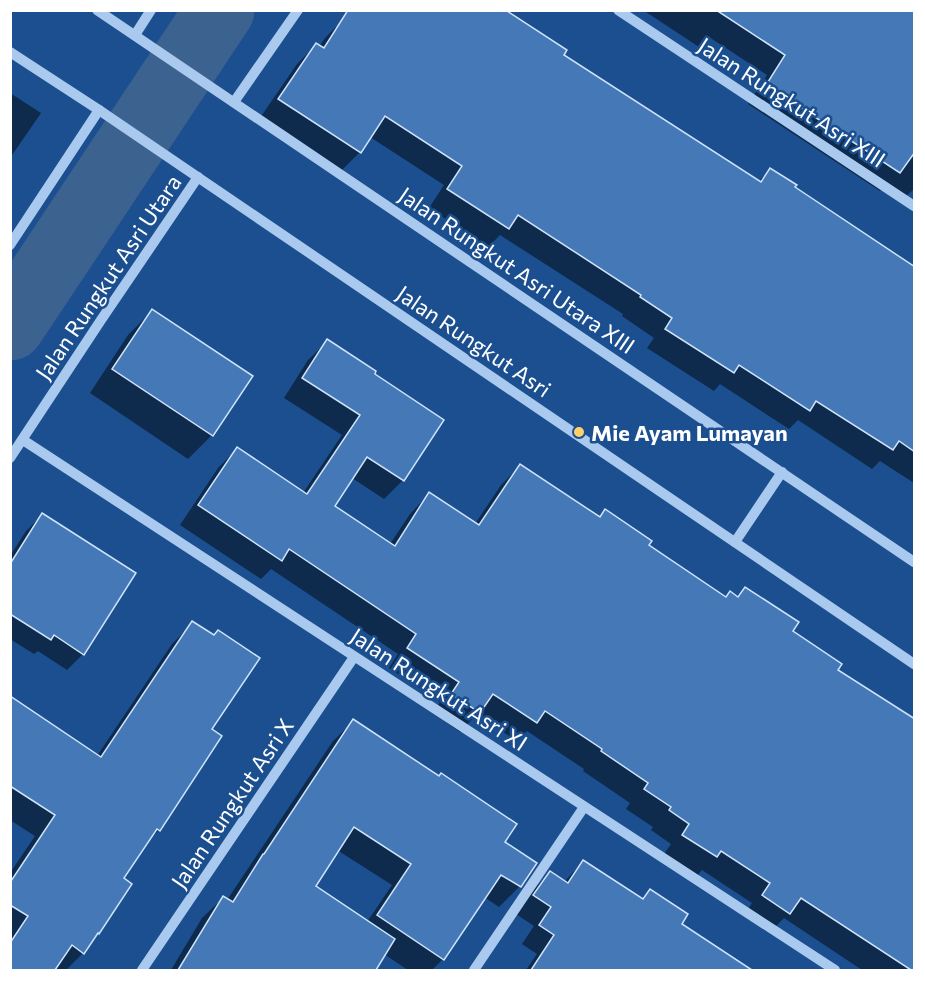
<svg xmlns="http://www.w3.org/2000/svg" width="925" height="981" viewBox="0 0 925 981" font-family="Commissioner,sans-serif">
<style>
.shadow{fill:#0007;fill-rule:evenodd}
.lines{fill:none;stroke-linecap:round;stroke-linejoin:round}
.river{stroke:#3c6290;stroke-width:69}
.building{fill:#4478b7;stroke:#cfe3fa;stroke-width:1.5}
.minor{stroke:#a9c9ee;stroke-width:10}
.poi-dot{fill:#ffd166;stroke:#1b4f8f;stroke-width:2}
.labels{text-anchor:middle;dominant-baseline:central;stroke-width:5;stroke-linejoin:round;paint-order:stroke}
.street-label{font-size:22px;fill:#fff;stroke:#1b4f8f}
.poi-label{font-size:22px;font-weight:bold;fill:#fff;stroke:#1b4f8f;text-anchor:start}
</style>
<rect width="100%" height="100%" fill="#1b4f8f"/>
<g class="shadow">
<path d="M 356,10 L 512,10 L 510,14 L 562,56 L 758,182 L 770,170 L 793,188 L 914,268 L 914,483 L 880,461 L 872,469 L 798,420 L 789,429 L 720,384 L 714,391 L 647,348 L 654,338 L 622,316 L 623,314 L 500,235 L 488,247 L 429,208 L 444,185 L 370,137 L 360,152 L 341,171 L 260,118 L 297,64 L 316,45 L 319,47 L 325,38 L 344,19 Z"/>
<path d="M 643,10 L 914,10 L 914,191 L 913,190 L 906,196 L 888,184 L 880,191 L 748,104 L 767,75 L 709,37 L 699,47 Z"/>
<path d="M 10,93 L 41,113 L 10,158 Z"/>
<path d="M 152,311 L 212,435 L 188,459 L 90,393 L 128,335 Z"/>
<path d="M 328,341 L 372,374 L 403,480 L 384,499 L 352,478 L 333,506 L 390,544 L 410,514 L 429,494 L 475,524 L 501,485 L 520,466 L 598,518 L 605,511 L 647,545 L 725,598 L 736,597 L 745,589 L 790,632 L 836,670 L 914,721 L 914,970 L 862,970 L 784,918 L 770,932 L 744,915 L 752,903 L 702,870 L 697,876 L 664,854 L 671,844 L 651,830 L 653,827 L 626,809 L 630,803 L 583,771 L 584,769 L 527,731 L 517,741 L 476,715 L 460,732 L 433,713 L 440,702 L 389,668 L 398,654 L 271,569 L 261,579 L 180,525 L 218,468 L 237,449 L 303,493 L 342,435 L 284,398 L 308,360 Z"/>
<path d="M 42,515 L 83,654 L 67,670 L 38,651 L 34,654 L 10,639 L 10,556 L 26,531 Z"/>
<path d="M 193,623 L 210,730 L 159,830 L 144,845 L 122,879 L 130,884 L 98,933 L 92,940 L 83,953 L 66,970 L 58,970 L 55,968 L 54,970 L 10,970 L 10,873 L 35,836 L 10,820 L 10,698 L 97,756 L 172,644 Z"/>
<path d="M 354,721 L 503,842 L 535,863 L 520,886 L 499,907 L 484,897 L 443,959 L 432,970 L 408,970 L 384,954 L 374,970 L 171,970 L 202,918 L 223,898 L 227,900 L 333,741 ZM 337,850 L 392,885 L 367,922 L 314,887 Z"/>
<path d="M 583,862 L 641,900 L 650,891 L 680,925 L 749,970 L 526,970 L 537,954 L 522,944 L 534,926 L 516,914 L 532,891 L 550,873 L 564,882 Z"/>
</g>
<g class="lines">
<path class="river" d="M 10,326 L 220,10"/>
</g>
<g class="building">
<path d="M 348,10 L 507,11 L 567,50 L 564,55 L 761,182 L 770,168 L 797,185 L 795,187 L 915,267 L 915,452 L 899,441 L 893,450 L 816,401 L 810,411 L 739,365 L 734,373 L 665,329 L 672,318 L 640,297 L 641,295 L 518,215 L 509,229 L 447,189 L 462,166 L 385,116 L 361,153 L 278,99 L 316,43 L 324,48 Z"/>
<path d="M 716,10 L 915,10 L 915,152 L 900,173 L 766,85 L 785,55 Z"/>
<path d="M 152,309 L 253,376 L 213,436 L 112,369 Z"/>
<path d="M 327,339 L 376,371 L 375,374 L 444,420 L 404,481 L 367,457 L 335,506 L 395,546 L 429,492 L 479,525 L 520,464 L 600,517 L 605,509 L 652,541 L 649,545 L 726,597 L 730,591 L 738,597 L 745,587 L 799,622 L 793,631 L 842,664 L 838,670 L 915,719 L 915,970 L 911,970 L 801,898 L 790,914 L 762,895 L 770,883 L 721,851 L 717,857 L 682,835 L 689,824 L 669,810 L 671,807 L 644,789 L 648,783 L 601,751 L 602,749 L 545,711 L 537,723 L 493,694 L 480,713 L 451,694 L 459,682 L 407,648 L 416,634 L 289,549 L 282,561 L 198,505 L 237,447 L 307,494 L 360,415 L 302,378 Z"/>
<path d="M 42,513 L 136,573 L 84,655 L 54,635 L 51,640 L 10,614 L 10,564 Z"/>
<path d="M 192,621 L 214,635 L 218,630 L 260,658 L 212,729 L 222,736 L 160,831 L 157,829 L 124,878 L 132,884 L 99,934 L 98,933 L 84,954 L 72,945 L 55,970 L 10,970 L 10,943 L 28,916 L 10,905 L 11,881 L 55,815 L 10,786 L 10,696 L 101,757 Z"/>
<path d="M 353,719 L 439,776 L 441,773 L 517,824 L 505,842 L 537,863 L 521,887 L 501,875 L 444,960 L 377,915 L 411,864 L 354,827 L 316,886 L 395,939 L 376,970 L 178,970 L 223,896 L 233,902 L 263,854 L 264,854 Z"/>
<path d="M 583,860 L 643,899 L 650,889 L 688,914 L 682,924 L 752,970 L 531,970 L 554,935 L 539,925 L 551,907 L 533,895 L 550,871 L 568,883 Z"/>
</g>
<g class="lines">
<g class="minor">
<path d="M 97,10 L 914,562"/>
<path d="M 618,10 L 914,206"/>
<path d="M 135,35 L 151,10"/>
<path d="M 10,52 L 99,110 L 914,664"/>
<path d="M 234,102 L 298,10"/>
<path d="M 10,245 L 99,110"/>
<path d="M 23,440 L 835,970"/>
<path d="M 10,458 L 101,320 L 198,177"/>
<path d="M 735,542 L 782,472"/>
<path d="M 142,970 L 354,657"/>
<path d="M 474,970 L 584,807"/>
</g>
</g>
<circle class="poi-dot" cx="579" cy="432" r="6"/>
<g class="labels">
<g class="street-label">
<text transform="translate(792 102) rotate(33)">Jalan Rungkut Asri XIII</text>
<text transform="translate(517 270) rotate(34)">Jalan Rungkut Asri Utara XIII</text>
<text transform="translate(108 277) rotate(-56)">Jalan Rungkut Asri Utara</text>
<text transform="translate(474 341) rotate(34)">Jalan Rungkut Asri</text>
<text transform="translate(439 689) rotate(33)">Jalan Rungkut Asri XI</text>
<text transform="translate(232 803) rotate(-56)">Jalan Rungkut Asri X</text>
</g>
<g class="poi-label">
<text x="591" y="432">Mie Ayam Lumayan</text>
</g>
</g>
<rect width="925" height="981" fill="none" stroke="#ffffff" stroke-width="24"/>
</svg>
